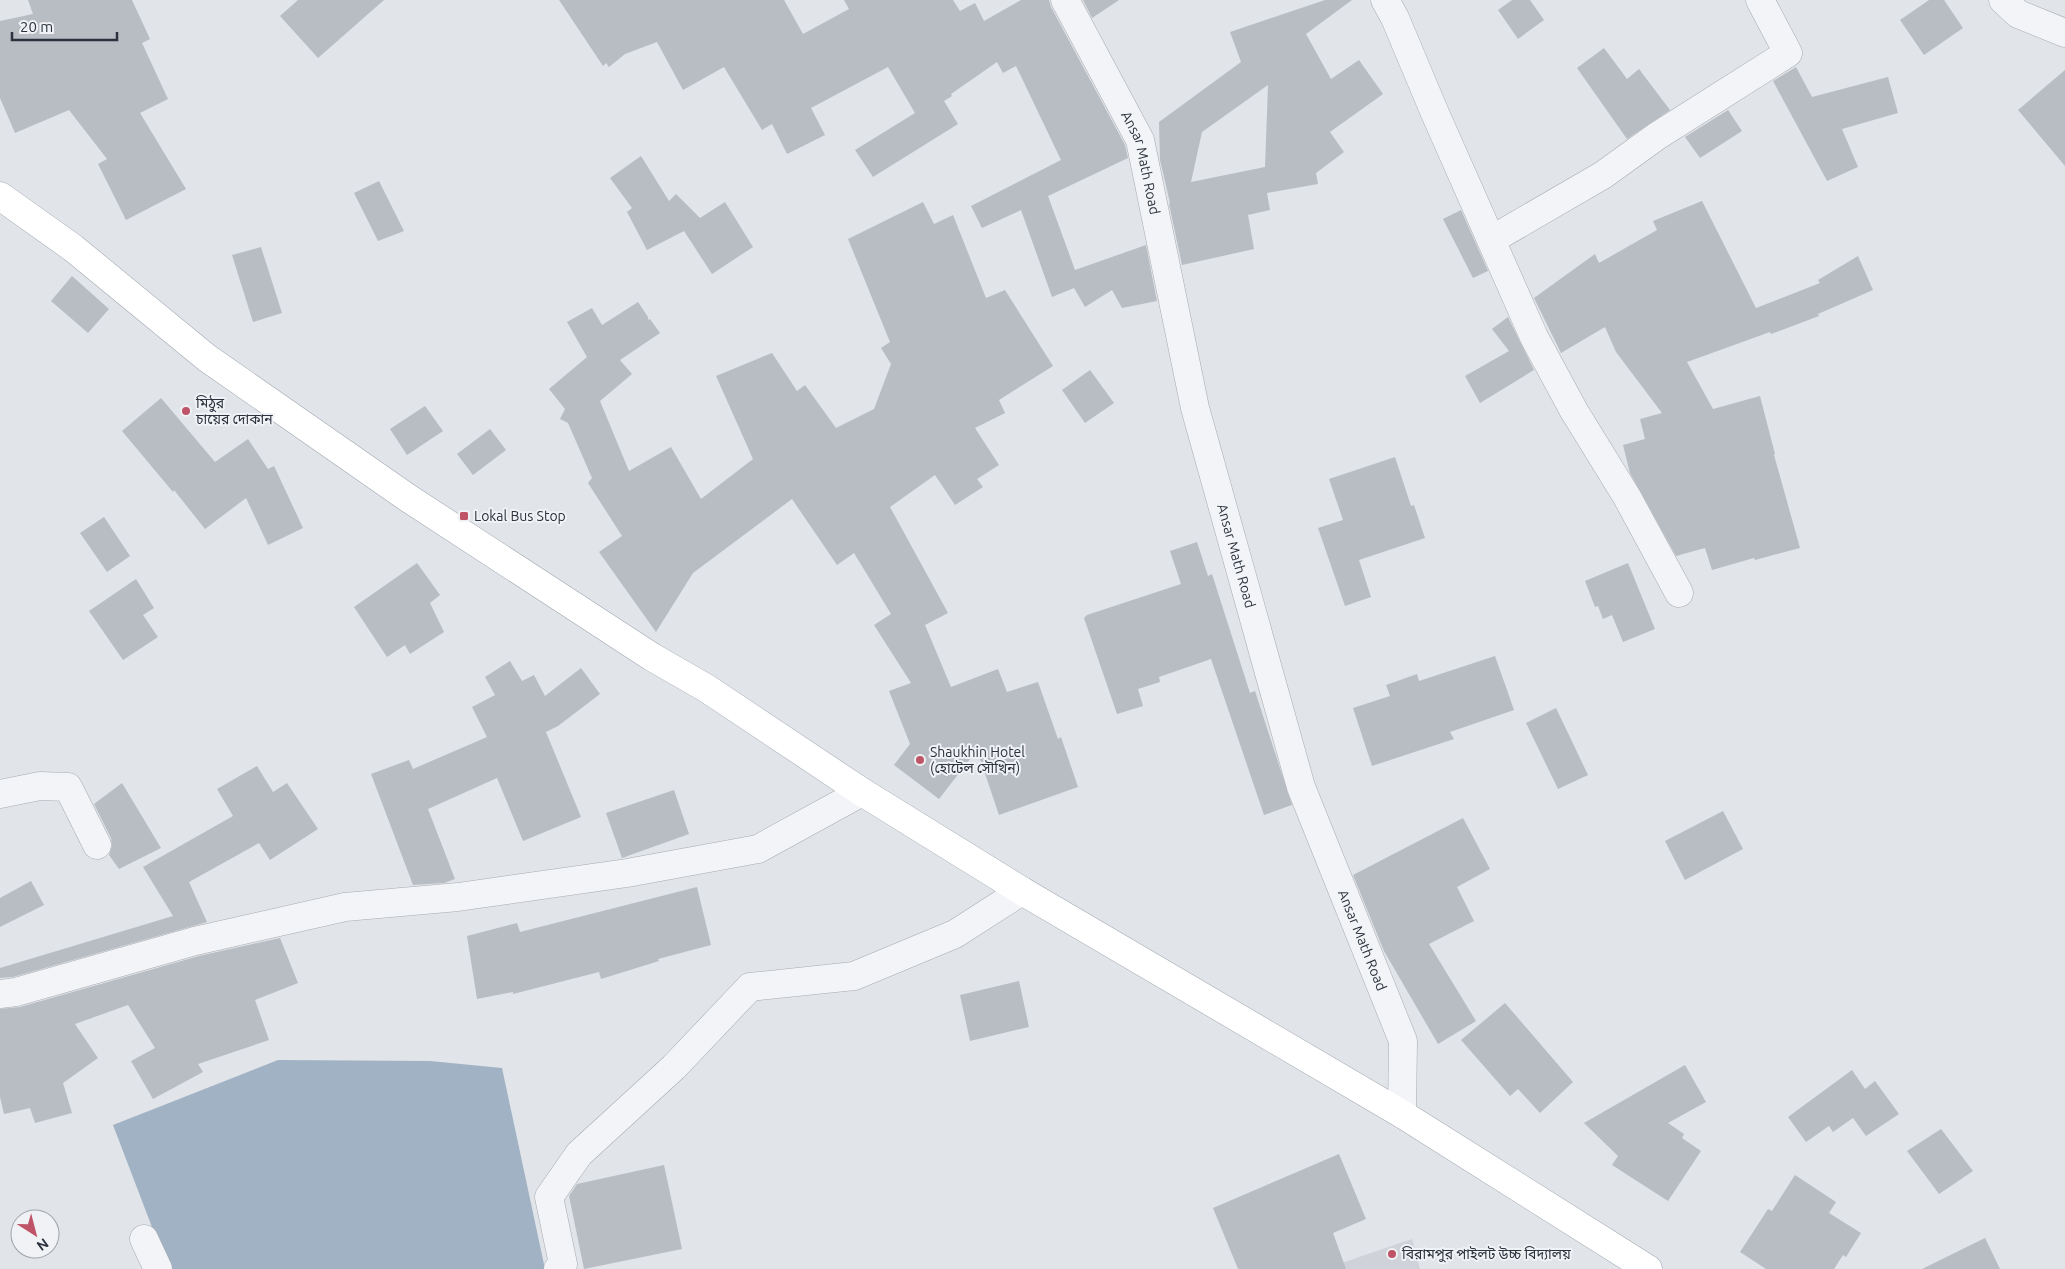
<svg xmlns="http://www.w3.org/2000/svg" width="2065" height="1269" viewBox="0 0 2065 1269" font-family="Ubuntu,'Noto Sans Bengali',sans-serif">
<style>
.built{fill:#cfd3d9}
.water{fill:#a0b2c4}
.building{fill:#b8bdc4;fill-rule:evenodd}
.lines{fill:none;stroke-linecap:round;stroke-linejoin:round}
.minor-casing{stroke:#a7abb1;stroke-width:29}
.major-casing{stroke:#a1a8b2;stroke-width:29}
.minor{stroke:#f3f4f7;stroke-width:28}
.major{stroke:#fff;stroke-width:28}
.poi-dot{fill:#bf5367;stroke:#f0f2f5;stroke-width:2}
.labels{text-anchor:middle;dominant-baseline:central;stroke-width:4;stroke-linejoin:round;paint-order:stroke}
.street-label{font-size:14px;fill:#2b323d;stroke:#f0f2f5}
.poi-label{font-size:14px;fill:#2b323d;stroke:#f0f2f5;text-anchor:start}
</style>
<rect width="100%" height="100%" fill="#e1e4e8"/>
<path class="built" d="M 1412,1239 L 1420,1269 L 1324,1269 Z"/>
<path class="water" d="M 278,1060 L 430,1061 L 502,1068 L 545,1269 L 168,1269 L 113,1125 Z"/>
<g class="building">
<path d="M 28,0 L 132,0 L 150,39 L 142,43 L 168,99 L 140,113 L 186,189 L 126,220 L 98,164 L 107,159 L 69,110 L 15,133 L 0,98 L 0,21 L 33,14 Z"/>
<path d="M 298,0 L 384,0 L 318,58 L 280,16 Z"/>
<path d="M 559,0 L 784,0 L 803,34 L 849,9 L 844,0 L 953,0 L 960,11 L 975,3 L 984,21 L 1021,0 L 1049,0 L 1051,7 L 1125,145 L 1128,158 L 1048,196 L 1075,270 L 1146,245 L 1157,301 L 1122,308 L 1112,290 L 1085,307 L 1074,288 L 1052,297 L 1021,210 L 982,228 L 971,206 L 1061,160 L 1016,66 L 1003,73 L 997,62 L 951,94 L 952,96 L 944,101 L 958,124 L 873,177 L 855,150 L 915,113 L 888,67 L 811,108 L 825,135 L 787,154 L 772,124 L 762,130 L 724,67 L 683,90 L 657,42 L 625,54 L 609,67 L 606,63 L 603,66 Z"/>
<path d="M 1083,0 L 1119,0 L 1092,18 Z"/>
<path d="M 1325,0 L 1352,0 L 1306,34 L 1331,79 L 1359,60 L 1383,94 L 1330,132 L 1344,152 L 1316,173 L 1318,184 L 1267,193 L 1270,210 L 1248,215 L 1254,249 L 1182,265 L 1169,204 L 1170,203 L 1160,160 L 1159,122 L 1241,62 L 1230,32 ZM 1268,85 L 1265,167 L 1191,182 L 1202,132 Z"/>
<path d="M 1512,0 L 1530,0 L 1544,20 L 1518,39 L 1498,10 Z"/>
<path d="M 1929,0 L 1944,0 L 1963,28 L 1924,55 L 1900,20 Z"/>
<path d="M 1604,48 L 1627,79 L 1639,69 L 1670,110 L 1627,139 L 1577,68 Z"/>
<path d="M 1796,67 L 1812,97 L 1888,77 L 1898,113 L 1842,129 L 1858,167 L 1827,181 L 1773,81 Z"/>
<path d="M 2065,70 L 2065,166 L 2018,110 Z"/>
<path d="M 1728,110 L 1742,131 L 1700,158 L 1685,137 Z"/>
<path d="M 641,156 L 669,201 L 676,194 L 700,218 L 725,202 L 753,247 L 712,274 L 684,231 L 647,250 L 627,212 L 632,208 L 610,178 Z"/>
<path d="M 379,181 L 404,231 L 378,241 L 354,193 Z"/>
<path d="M 1702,201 L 1756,308 L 1820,283 L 1818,280 L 1858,256 L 1873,290 L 1818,314 L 1819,316 L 1771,334 L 1770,332 L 1687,362 L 1713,409 L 1760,396 L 1775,454 L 1774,455 L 1800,548 L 1755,560 L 1754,558 L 1712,570 L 1705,548 L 1676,556 L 1630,473 L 1623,445 L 1645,439 L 1640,419 L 1662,413 L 1616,352 L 1605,327 L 1561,353 L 1534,298 L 1595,254 L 1599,263 L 1657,230 L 1653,221 Z"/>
<path d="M 923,202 L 934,224 L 953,215 L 986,298 L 1005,290 L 1053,366 L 999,400 L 1005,413 L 975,428 L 999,465 L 977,479 L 983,487 L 955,505 L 935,475 L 890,507 L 948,613 L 925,625 L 951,687 L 998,669 L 1007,692 L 1038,682 L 1058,739 L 1061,737 L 1078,787 L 999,815 L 977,750 L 939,799 L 894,765 L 910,744 L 889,691 L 911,683 L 874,625 L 891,614 L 854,553 L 837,565 L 792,499 L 693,573 L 656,632 L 599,552 L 622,536 L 588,483 L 592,478 L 568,423 L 560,419 L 565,409 L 549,389 L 587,357 L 567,322 L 592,308 L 602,325 L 638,302 L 648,317 L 648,320 L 650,319 L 660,333 L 620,360 L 632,374 L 600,401 L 629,471 L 671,447 L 701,499 L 753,459 L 716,376 L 772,353 L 797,391 L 805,385 L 836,428 L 874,409 L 891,364 L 881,348 L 890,342 L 848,239 Z"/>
<path d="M 1461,210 L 1488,271 L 1473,278 L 1443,219 Z"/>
<path d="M 261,247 L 282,313 L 253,322 L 232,255 Z"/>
<path d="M 72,276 L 109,309 L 88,333 L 51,301 Z"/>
<path d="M 1508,317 L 1534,370 L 1480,403 L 1465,376 L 1509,351 L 1492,329 Z"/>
<path d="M 1090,370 L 1114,403 L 1085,423 L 1062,390 Z"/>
<path d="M 161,398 L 215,462 L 248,439 L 268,469 L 274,466 L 303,528 L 268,545 L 246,498 L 205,529 L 174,490 L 173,492 L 122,431 Z"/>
<path d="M 425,406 L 443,431 L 407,455 L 390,429 Z"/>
<path d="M 490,429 L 506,450 L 473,475 L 457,454 Z"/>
<path d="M 1395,457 L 1411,506 L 1414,505 L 1425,538 L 1359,560 L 1371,597 L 1345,606 L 1318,528 L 1343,520 L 1329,479 Z"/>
<path d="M 104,517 L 130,556 L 107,572 L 80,533 Z"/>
<path d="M 1197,542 L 1208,576 L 1212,574 L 1250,693 L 1255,691 L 1292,805 L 1264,815 L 1211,659 L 1159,677 L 1160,682 L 1138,689 L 1143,706 L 1117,714 L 1084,618 L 1087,615 L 1181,584 L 1170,551 Z"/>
<path d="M 417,563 L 440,595 L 430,603 L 444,632 L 410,654 L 405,645 L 387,657 L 354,607 Z"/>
<path d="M 1628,563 L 1655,629 L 1623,642 L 1612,615 L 1603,619 L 1598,606 L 1595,607 L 1585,581 Z"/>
<path d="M 136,579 L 154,608 L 143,615 L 158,637 L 123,660 L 89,611 Z"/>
<path d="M 1495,656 L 1514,710 L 1450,732 L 1454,739 L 1372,766 L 1353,708 L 1390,696 L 1386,685 L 1417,674 L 1419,681 Z"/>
<path d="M 510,661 L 522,681 L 534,675 L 545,696 L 581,668 L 600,694 L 558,726 L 546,732 L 581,817 L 523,841 L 497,778 L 428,809 L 455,879 L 444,883 L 413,885 L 371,774 L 409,760 L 413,769 L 487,737 L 472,707 L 495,695 L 485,677 Z"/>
<path d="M 1556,708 L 1588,775 L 1558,789 L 1526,723 Z"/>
<path d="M 257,766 L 273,792 L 287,783 L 318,829 L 270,860 L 259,843 L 189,882 L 207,922 L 13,977 L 0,978 L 0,968 L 173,916 L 143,867 L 233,816 L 217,789 Z"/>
<path d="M 122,783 L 161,848 L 119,869 L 109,855 L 112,846 L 111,838 L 94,804 Z"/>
<path d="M 674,790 L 689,834 L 622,858 L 606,813 Z"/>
<path d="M 1723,811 L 1743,849 L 1685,880 L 1665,841 Z"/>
<path d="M 1463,818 L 1490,869 L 1457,887 L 1474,921 L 1429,944 L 1476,1021 L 1438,1044 L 1384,951 L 1353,875 Z"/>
<path d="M 31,881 L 44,905 L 0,927 L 0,898 Z"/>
<path d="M 697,887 L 711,945 L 658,959 L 659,961 L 601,979 L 599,972 L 513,994 L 513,992 L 477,999 L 467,936 L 517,923 L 520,932 Z"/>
<path d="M 280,938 L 298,983 L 255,1000 L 269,1040 L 198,1064 L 203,1072 L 153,1099 L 131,1061 L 155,1048 L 128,1005 L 75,1024 L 98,1058 L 63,1083 L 72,1113 L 35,1123 L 30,1108 L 4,1114 L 0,1097 L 0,1009 L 20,1007 L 199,956 Z"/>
<path d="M 1019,981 L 1029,1027 L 970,1041 L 960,995 Z"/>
<path d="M 1505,1003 L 1573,1082 L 1540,1113 L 1518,1089 L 1510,1096 L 1461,1040 Z"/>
<path d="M 1685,1065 L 1706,1102 L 1668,1123 L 1684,1134 L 1682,1138 L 1701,1151 L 1668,1201 L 1612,1165 L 1618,1156 L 1584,1123 Z"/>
<path d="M 1852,1070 L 1865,1089 L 1875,1081 L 1899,1114 L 1866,1136 L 1853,1118 L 1833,1132 L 1829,1126 L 1806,1142 L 1788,1117 Z"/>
<path d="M 1941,1129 L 1973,1171 L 1939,1194 L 1907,1151 Z"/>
<path d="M 1339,1154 L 1366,1219 L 1333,1233 L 1346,1269 L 1238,1269 L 1213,1208 Z"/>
<path d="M 664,1165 L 682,1249 L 584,1269 L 569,1196 L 577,1184 Z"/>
<path d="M 1795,1175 L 1836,1202 L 1829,1213 L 1861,1233 L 1846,1257 L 1843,1255 L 1834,1269 L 1766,1269 L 1740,1252 L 1768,1209 L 1772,1211 Z"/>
<path d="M 1985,1238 L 2000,1269 L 1922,1269 Z"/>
</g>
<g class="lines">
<g class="minor-casing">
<g id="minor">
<path id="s1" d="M 1065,0 L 1140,140 L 1195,408 L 1301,787 L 1403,1041 L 1402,1114"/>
<path d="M 1385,0 L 1395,18 L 1434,111 L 1534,337 L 1574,411 L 1627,497 L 1679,593"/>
<path d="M 2003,0 L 2018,14 L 2065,33"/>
<path d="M 1491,240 L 1603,175 L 1657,136 L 1788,53 L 1760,0"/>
<path d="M 0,794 L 40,786 L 68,787 L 97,845"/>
<path d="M 0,994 L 16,992 L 195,941 L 345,907 L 458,897 L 627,873 L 758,849 L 862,792"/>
<path d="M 144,1239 L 158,1269"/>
<path d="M 558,1269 L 563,1264 L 549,1197 L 579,1154 L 674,1067 L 750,987 L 854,976 L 955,934 L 1022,891"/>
</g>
</g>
<g class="major-casing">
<path id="major" d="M 0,196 L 73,248 L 207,358 L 408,498 L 652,657 L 706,688 L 862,792 L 1022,891 L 1402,1114 L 1648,1269"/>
</g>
<use href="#minor" class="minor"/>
<use href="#major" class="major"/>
</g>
<g class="poi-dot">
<circle cx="186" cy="411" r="5"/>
<rect x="459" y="511" width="10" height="10" rx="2.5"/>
<circle cx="920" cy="760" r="5"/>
<circle cx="1392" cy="1254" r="5"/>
</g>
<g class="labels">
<g class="street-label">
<text stroke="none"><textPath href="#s1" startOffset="181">Ansar Math Road</textPath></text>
<text stroke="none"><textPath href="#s1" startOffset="586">Ansar Math Road</textPath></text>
<text stroke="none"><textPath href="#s1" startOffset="991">Ansar Math Road</textPath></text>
</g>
<g class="poi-label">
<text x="196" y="403">মিঠুর<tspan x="196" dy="16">চায়ের দোকান</tspan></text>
<text x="474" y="516">Lokal Bus Stop</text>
<text x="930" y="752">Shaukhin Hotel<tspan x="930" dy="16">(হোটেল সৌখিন)</tspan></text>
<text x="1402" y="1254">বিরামপুর পাইলট উচ্চ বিদ্যালয়</text>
</g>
</g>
<g transform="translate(35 1234) rotate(144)"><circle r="24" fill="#f0f2f5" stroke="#a1a5ab"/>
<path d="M0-4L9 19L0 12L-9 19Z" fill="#bf5367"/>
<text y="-8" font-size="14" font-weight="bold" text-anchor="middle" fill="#2b323d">N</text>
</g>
<path d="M12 32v8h105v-8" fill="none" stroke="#2b323d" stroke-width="2.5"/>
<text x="20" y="32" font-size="15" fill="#2b323d" stroke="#f0f2f5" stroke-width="4" paint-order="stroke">20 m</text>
</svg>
